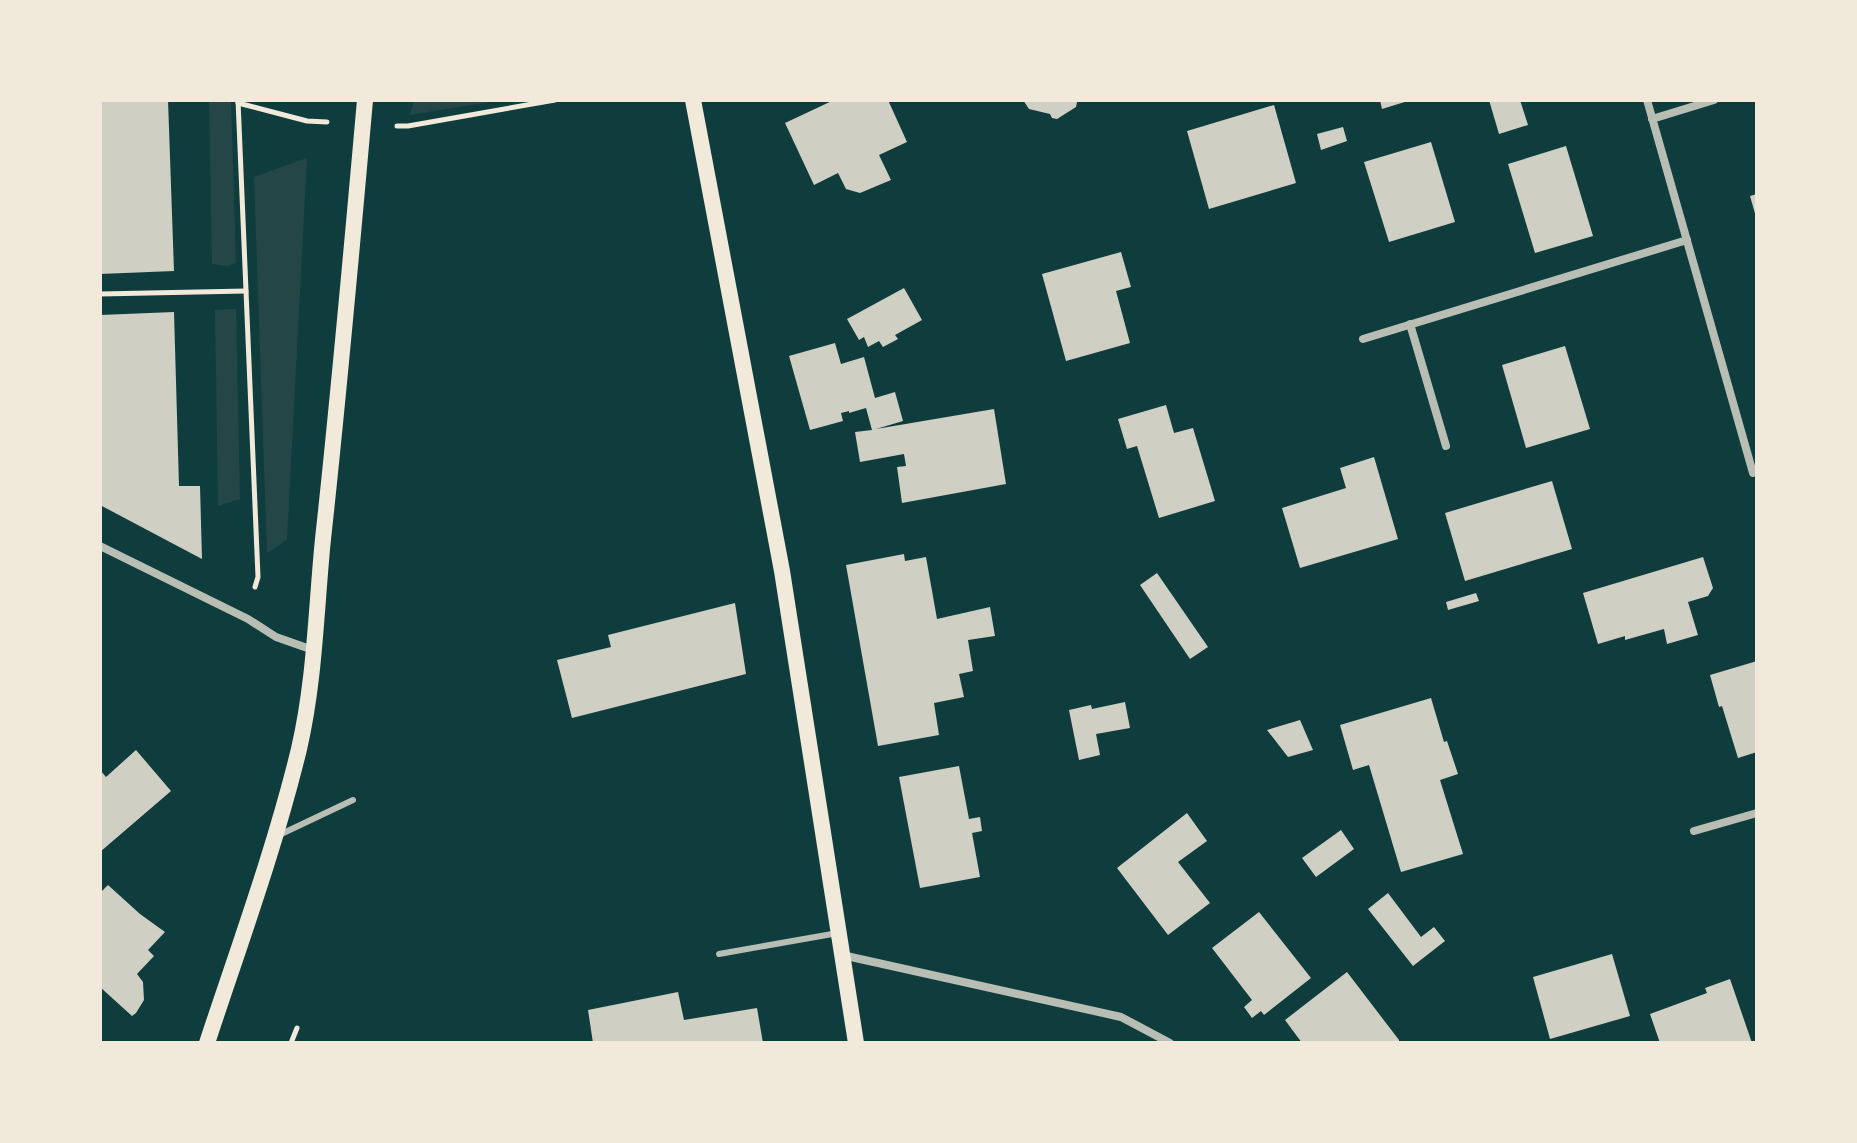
<svg xmlns="http://www.w3.org/2000/svg" width="1857" height="1143" viewBox="0 0 1857 1143" font-family="'Public Sans',sans-serif">
<style>
.green{fill:#244646}
.building{fill:#cfcfc3}
.lines{fill:none;stroke-linecap:round;stroke-linejoin:round}
.path{stroke:#f1e9da;stroke-width:5}
.service{stroke:#b8beb3;stroke-width:6}
.minor{stroke:#b8beb3;stroke-width:8}
.secondary{stroke:#f1e9da;stroke-width:16}
</style>
<rect width="100%" height="100%" fill="#0f3d3e"/>
<g class="green">
<path d="M 209,100 L 231,100 L 236,263 L 227,266 L 212,264 Z"/>
<path d="M 414,100 L 502,100 L 410,115 Z"/>
<path d="M 307,158 L 287,540 L 267,553 L 254,177 Z"/>
<path d="M 236,309 L 240,499 L 218,506 L 215,310 Z"/>
</g>
<g class="building">
<path d="M 100,100 L 168,100 L 174,271 L 100,274 Z"/>
<path d="M 834,100 L 888,100 L 907,142 L 879,155 L 891,180 L 860,193 L 846,189 L 838,173 L 814,185 L 785,123 Z"/>
<path d="M 1023,100 L 1075,100 L 1077,102 L 1076,107 L 1057,119 L 1052,118 L 1050,114 L 1029,109 Z"/>
<path d="M 1380,100 L 1408,100 L 1408,101 L 1382,109 Z"/>
<path d="M 1489,100 L 1520,100 L 1528,125 L 1499,134 Z"/>
<path d="M 1274,105 L 1296,183 L 1209,209 L 1187,131 Z"/>
<path d="M 1343,127 L 1347,141 L 1321,150 L 1317,134 Z"/>
<path d="M 1431,142 L 1455,222 L 1389,242 L 1364,162 Z"/>
<path d="M 1566,146 L 1593,236 L 1535,253 L 1508,164 Z"/>
<path d="M 1757,194 L 1757,217 L 1756,217 L 1750,196 Z"/>
<path d="M 1121,252 L 1131,287 L 1116,291 L 1130,343 L 1066,361 L 1042,274 Z"/>
<path d="M 904,288 L 922,320 L 895,335 L 898,339 L 883,347 L 879,341 L 868,347 L 864,337 L 859,340 L 847,319 Z"/>
<path d="M 174,312 L 179,486 L 200,486 L 202,559 L 100,505 L 100,315 Z"/>
<path d="M 835,343 L 841,364 L 864,357 L 875,398 L 895,392 L 903,421 L 876,429 L 994,409 L 1006,484 L 902,503 L 897,467 L 906,466 L 904,454 L 860,462 L 855,432 L 872,430 L 866,408 L 849,413 L 849,411 L 841,413 L 843,421 L 810,430 L 789,356 Z"/>
<path d="M 1565,346 L 1590,429 L 1526,448 L 1502,365 Z"/>
<path d="M 1166,405 L 1174,433 L 1193,428 L 1215,501 L 1159,518 L 1137,446 L 1127,449 L 1118,419 Z"/>
<path d="M 1374,457 L 1398,539 L 1300,568 L 1282,508 L 1346,488 L 1340,468 Z"/>
<path d="M 1552,481 L 1572,549 L 1465,581 L 1445,513 Z"/>
<path d="M 904,554 L 905,561 L 926,557 L 937,619 L 990,607 L 995,636 L 968,640 L 973,671 L 959,674 L 964,697 L 934,703 L 939,735 L 878,746 L 846,565 Z"/>
<path d="M 1703,557 L 1713,588 L 1708,596 L 1688,602 L 1698,635 L 1667,644 L 1664,629 L 1625,640 L 1625,636 L 1598,644 L 1583,593 Z"/>
<path d="M 1157,573 L 1208,647 L 1190,659 L 1140,585 Z"/>
<path d="M 1476,593 L 1479,601 L 1448,610 L 1446,602 Z"/>
<path d="M 735,603 L 746,674 L 572,718 L 557,660 L 611,647 L 608,635 Z"/>
<path d="M 1757,661 L 1757,752 L 1738,758 L 1722,706 L 1719,707 L 1710,675 Z"/>
<path d="M 1431,698 L 1444,742 L 1447,741 L 1458,774 L 1440,780 L 1463,854 L 1401,872 L 1369,765 L 1353,770 L 1340,725 Z"/>
<path d="M 1125,702 L 1130,728 L 1096,734 L 1100,755 L 1079,760 L 1069,710 L 1091,705 L 1092,709 Z"/>
<path d="M 1300,720 L 1313,750 L 1288,757 L 1267,730 Z"/>
<path d="M 136,750 L 171,791 L 100,852 L 100,770 L 106,777 Z"/>
<path d="M 959,766 L 969,819 L 980,817 L 982,831 L 972,833 L 980,877 L 920,888 L 899,777 Z"/>
<path d="M 1187,813 L 1207,841 L 1178,862 L 1210,903 L 1168,935 L 1117,868 Z"/>
<path d="M 1341,830 L 1354,849 L 1316,877 L 1302,858 Z"/>
<path d="M 108,885 L 140,914 L 165,932 L 148,950 L 154,956 L 137,974 L 143,982 L 144,1000 L 136,1013 L 132,1016 L 100,987 L 100,893 Z"/>
<path d="M 1388,893 L 1421,937 L 1434,927 L 1445,941 L 1413,966 L 1368,909 Z"/>
<path d="M 1259,912 L 1311,978 L 1264,1015 L 1261,1011 L 1252,1018 L 1244,1007 L 1252,1000 L 1212,948 Z"/>
<path d="M 1612,954 L 1630,1016 L 1550,1039 L 1533,977 Z"/>
<path d="M 1347,972 L 1399,1040 L 1399,1043 L 1302,1043 L 1285,1020 Z"/>
<path d="M 1730,979 L 1752,1043 L 1660,1043 L 1650,1014 L 1707,993 L 1705,988 Z"/>
<path d="M 678,992 L 684,1020 L 757,1008 L 763,1043 L 593,1043 L 588,1010 Z"/>
</g>
<g class="lines">
<g class="path">
<path d="M 238,100 L 258,577 L 255,587"/>
<path d="M 238,103 L 307,121 L 327,122"/>
<path d="M 397,126 L 408,126 L 555,100"/>
<path d="M 100,294 L 246,291"/>
<path d="M 291,1043 L 297,1028"/>
</g>
<g class="service">
<path d="M 277,836 L 353,800"/>
<path d="M 719,954 L 838,933"/>
</g>
<g class="minor">
<path d="M 1647,100 L 1753,473"/>
<path d="M 1652,119 L 1714,100"/>
<path d="M 1410,324 L 1446,446"/>
<path d="M 1363,339 L 1687,240"/>
<path d="M 100,546 L 248,619 L 276,637 L 313,650"/>
<path d="M 1694,831 L 1757,813"/>
<path d="M 842,955 L 1121,1017 L 1170,1043"/>
</g>
<g class="secondary">
<path d="M 693,100 L 782,571 L 856,1043"/>
<path d="M 207,1043 C 239,946 275,848 299,749 C 315,680 316,609 323,539 C 339,393 352,247 365,100"/>
</g>
</g>
<rect width="1857" height="1143" fill="none" stroke="#f1e9da" stroke-width="204"/>
</svg>
